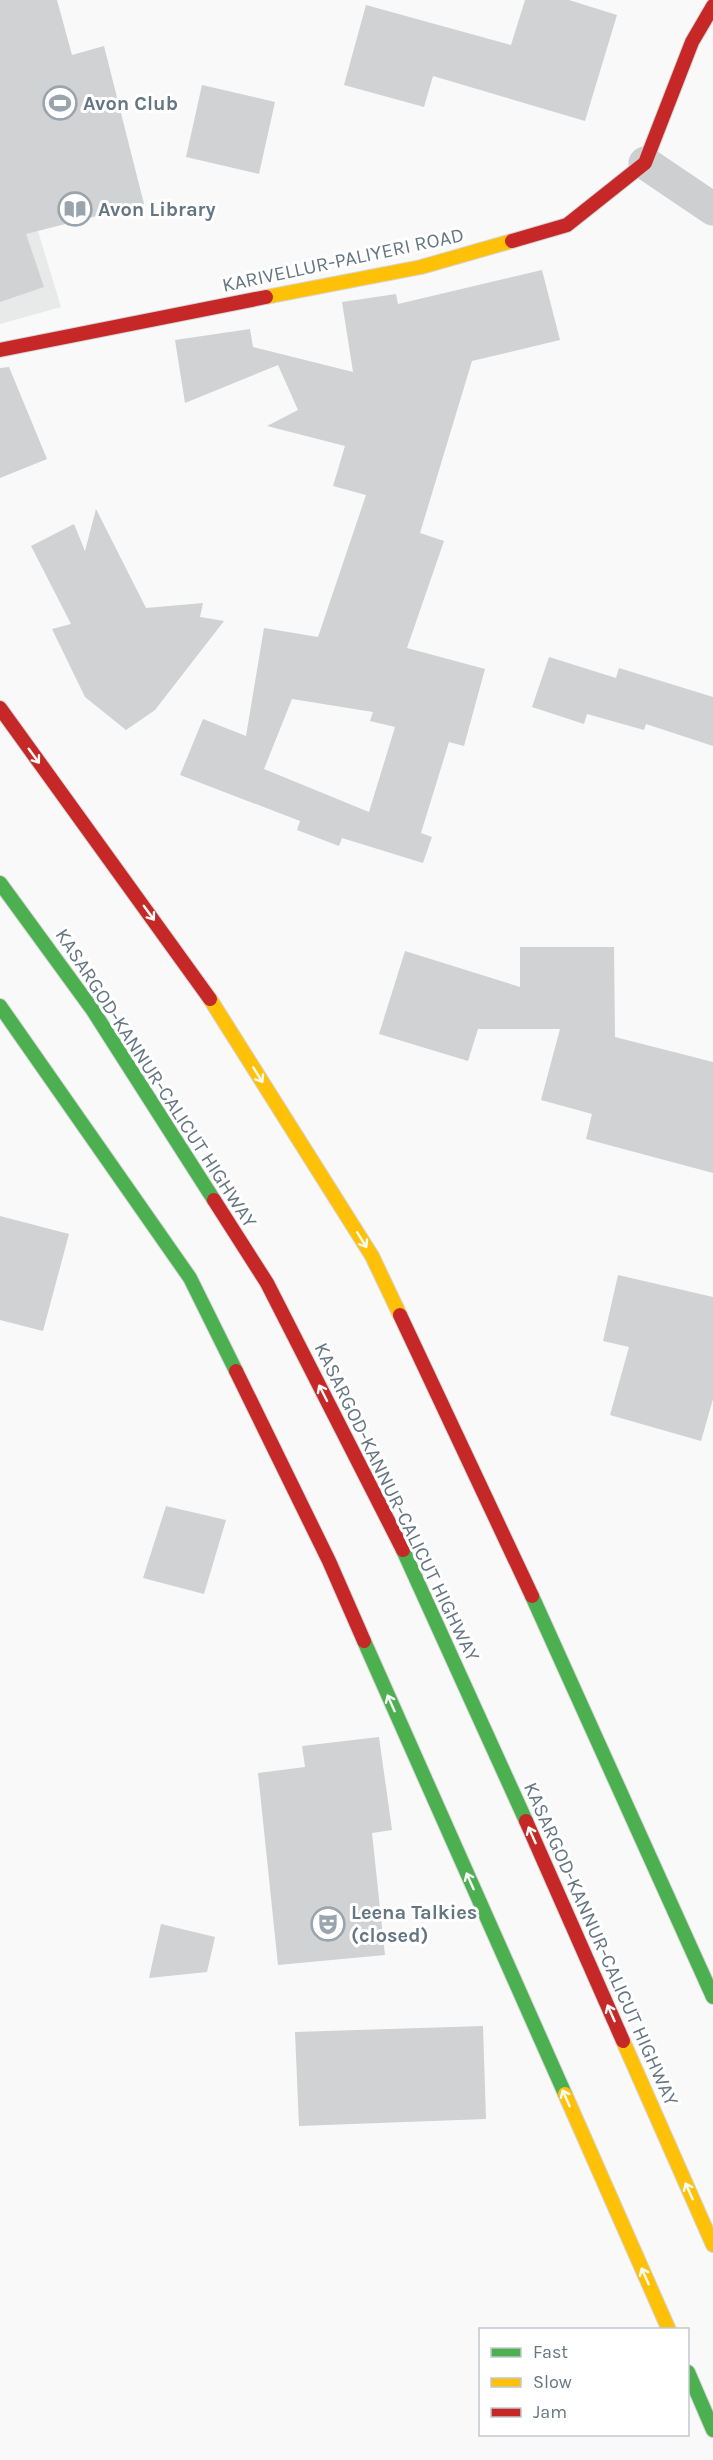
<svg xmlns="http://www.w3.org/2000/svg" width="713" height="2460" viewBox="0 0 713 2460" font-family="Karla,sans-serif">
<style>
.built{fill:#e8e9e9}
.building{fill:#d0d2d3;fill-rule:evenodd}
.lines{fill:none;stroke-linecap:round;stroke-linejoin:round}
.fast-casing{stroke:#d5d6d7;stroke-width:16}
.slow-casing{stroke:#d5d6d7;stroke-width:16}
.jam-casing{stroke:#d5d6d7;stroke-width:16}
.street{stroke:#cecfd0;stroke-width:33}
.fast{stroke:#4caf50;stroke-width:14}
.slow{stroke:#ffc107;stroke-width:14}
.jam{stroke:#c62828;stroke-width:14}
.oneway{stroke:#f6fbf6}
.labels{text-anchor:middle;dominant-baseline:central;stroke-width:6;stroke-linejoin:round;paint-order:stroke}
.poi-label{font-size:20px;font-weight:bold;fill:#657683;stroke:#fff;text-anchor:start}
.street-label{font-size:20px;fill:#657683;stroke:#fff}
</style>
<rect width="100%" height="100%" fill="#f9f9f9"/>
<path class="built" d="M 0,106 L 61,307 L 0,324 Z"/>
<g class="building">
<path d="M 0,0 L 57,0 L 72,55 L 104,46 L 144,204 L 26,234 L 44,287 L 0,302 Z"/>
<path d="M 525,0 L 569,0 L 617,15 L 585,121 L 433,76 L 424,107 L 344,85 L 366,5 L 511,45 Z"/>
<path d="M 202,85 L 275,102 L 259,174 L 186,157 Z"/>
<path d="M 542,270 L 560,340 L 472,361 L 420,533 L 444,541 L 407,648 L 485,669 L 464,746 L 449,742 L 421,833 L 432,837 L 423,863 L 342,838 L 339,846 L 297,830 L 300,821 L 180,775 L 203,719 L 246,736 L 264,628 L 318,637 L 366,495 L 333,486 L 345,446 L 267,426 L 298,410 L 278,365 L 185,403 L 175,340 L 250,329 L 253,347 L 353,372 L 342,302 L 396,294 L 398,304 ZM 292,699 L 373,712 L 370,721 L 395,727 L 369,812 L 264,769 Z"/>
<path d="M 9,367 L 47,459 L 0,478 L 0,368 Z"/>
<path d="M 96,509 L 146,608 L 203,603 L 200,617 L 224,621 L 155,710 L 126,730 L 85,697 L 52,629 L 71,624 L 31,546 L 74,524 L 85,551 Z"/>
<path d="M 549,657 L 616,678 L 619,668 L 713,697 L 713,746 L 646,724 L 644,730 L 587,714 L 584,724 L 532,707 Z"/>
<path d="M 520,947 L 614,947 L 615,1037 L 713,1062 L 713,1173 L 586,1139 L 592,1114 L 541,1100 L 560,1029 L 478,1029 L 468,1061 L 379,1034 L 405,951 L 520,987 Z"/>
<path d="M 0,1216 L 69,1234 L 43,1331 L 0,1320 Z"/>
<path d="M 618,1275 L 713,1297 L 713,1399 L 701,1441 L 610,1415 L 629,1347 L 603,1341 Z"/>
<path d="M 166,1506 L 226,1520 L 204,1594 L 143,1578 Z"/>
<path d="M 379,1737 L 392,1830 L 372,1833 L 385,1955 L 278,1965 L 258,1773 L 305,1767 L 302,1746 Z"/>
<path d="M 161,1924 L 215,1937 L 207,1972 L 149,1978 Z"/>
<path d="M 483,2026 L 486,2119 L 299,2126 L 295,2032 Z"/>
</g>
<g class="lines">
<g class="fast-casing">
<g id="fast">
<path d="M 0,883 L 92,1009 L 214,1200"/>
<path d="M 0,1006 L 190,1278 L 236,1371"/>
<path d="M 403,1550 L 526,1821"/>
<path d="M 532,1596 L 713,1997"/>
<path d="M 364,1641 L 565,2094"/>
<path d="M 688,2372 L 713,2430"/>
</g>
</g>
<g class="slow-casing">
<g id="slow">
<path d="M 266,297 L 421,267 L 512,241"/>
<path d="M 210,999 L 372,1256 L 400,1315"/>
<path d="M 623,2041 L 713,2245"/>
<path d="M 565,2094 L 669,2330"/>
</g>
</g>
<g class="jam-casing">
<g id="jam">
<path d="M 512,241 L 567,225 L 645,163 L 692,42 L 713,6"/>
<path d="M 0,350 L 266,297"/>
<path d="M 0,708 L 210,999"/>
<path d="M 214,1200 L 267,1283 L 403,1550"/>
<path d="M 400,1315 L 532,1596"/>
<path d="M 236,1371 L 329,1561 L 364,1641"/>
<path d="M 526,1821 L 623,2041"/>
</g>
</g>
<path class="street" d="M 645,163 L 713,209"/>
<use href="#fast" class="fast"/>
<use href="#slow" class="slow"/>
<use href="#jam" class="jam"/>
</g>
<defs><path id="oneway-shaft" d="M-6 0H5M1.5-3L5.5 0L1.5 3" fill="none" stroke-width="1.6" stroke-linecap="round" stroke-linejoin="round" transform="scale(1.5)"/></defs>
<g class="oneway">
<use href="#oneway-shaft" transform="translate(34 756) rotate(54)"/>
<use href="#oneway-shaft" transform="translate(149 913) rotate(54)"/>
<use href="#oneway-shaft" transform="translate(258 1075) rotate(58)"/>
<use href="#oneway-shaft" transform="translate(362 1240) rotate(58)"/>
<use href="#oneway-shaft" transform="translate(323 1393) rotate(-117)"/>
<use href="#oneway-shaft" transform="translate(391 1703) rotate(-114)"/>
<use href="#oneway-shaft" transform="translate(532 1835) rotate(-114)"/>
<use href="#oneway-shaft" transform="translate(470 1881) rotate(-114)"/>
<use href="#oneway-shaft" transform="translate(611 2013) rotate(-114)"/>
<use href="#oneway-shaft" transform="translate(566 2098) rotate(-114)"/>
<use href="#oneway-shaft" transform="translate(689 2191) rotate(-114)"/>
<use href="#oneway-shaft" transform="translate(645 2276) rotate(-114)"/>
</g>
<defs>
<g id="stadium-ring" transform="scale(1.725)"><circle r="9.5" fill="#fff" stroke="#99a4ac" stroke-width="1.5"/><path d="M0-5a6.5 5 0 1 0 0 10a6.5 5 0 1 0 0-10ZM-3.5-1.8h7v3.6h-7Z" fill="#99a4ac"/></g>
<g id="library-ring" transform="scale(1.725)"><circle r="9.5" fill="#fff" stroke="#99a4ac" stroke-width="1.5"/><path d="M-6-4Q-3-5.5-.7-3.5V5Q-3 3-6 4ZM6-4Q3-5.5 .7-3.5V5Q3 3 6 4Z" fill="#99a4ac"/></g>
<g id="theatre-ring" transform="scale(1.725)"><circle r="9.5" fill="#fff" stroke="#99a4ac" stroke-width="1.5"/><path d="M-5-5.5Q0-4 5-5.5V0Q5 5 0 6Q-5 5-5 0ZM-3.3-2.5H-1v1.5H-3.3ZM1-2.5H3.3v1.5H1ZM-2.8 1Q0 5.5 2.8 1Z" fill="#99a4ac"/></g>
</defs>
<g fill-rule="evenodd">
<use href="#stadium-ring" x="60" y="103"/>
<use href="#library-ring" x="75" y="209"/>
<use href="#theatre-ring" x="328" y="1924"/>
</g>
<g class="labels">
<g class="poi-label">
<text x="83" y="103">Avon Club</text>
<text x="98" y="209">Avon Library</text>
<text x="351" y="1912">Leena Talkies<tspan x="351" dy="23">(closed)</tspan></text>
</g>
<g class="street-label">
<text transform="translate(343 260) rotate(-12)">KARIVELLUR-PALIYERI ROAD</text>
<text transform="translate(156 1078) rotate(57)">KASARGOD-KANNUR-CALICUT HIGHWAY</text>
<text transform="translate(397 1502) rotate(64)">KASARGOD-KANNUR-CALICUT HIGHWAY</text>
<text transform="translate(601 1944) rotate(66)">KASARGOD-KANNUR-CALICUT HIGHWAY</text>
</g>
</g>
<rect x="479" y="2328" width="210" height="108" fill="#ffffff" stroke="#c1c8cd" stroke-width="1.5"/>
<rect x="491" y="2348" width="30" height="9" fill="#4caf50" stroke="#c1c8cd" stroke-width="1.5"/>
<text x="533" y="2358" font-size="18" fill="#657683">Fast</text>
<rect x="491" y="2378" width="30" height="9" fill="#ffc107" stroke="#c1c8cd" stroke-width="1.5"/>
<text x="533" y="2388" font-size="18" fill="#657683">Slow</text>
<rect x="491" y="2408" width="30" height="9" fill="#c62828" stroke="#c1c8cd" stroke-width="1.5"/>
<text x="533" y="2418" font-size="18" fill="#657683">Jam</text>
</svg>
